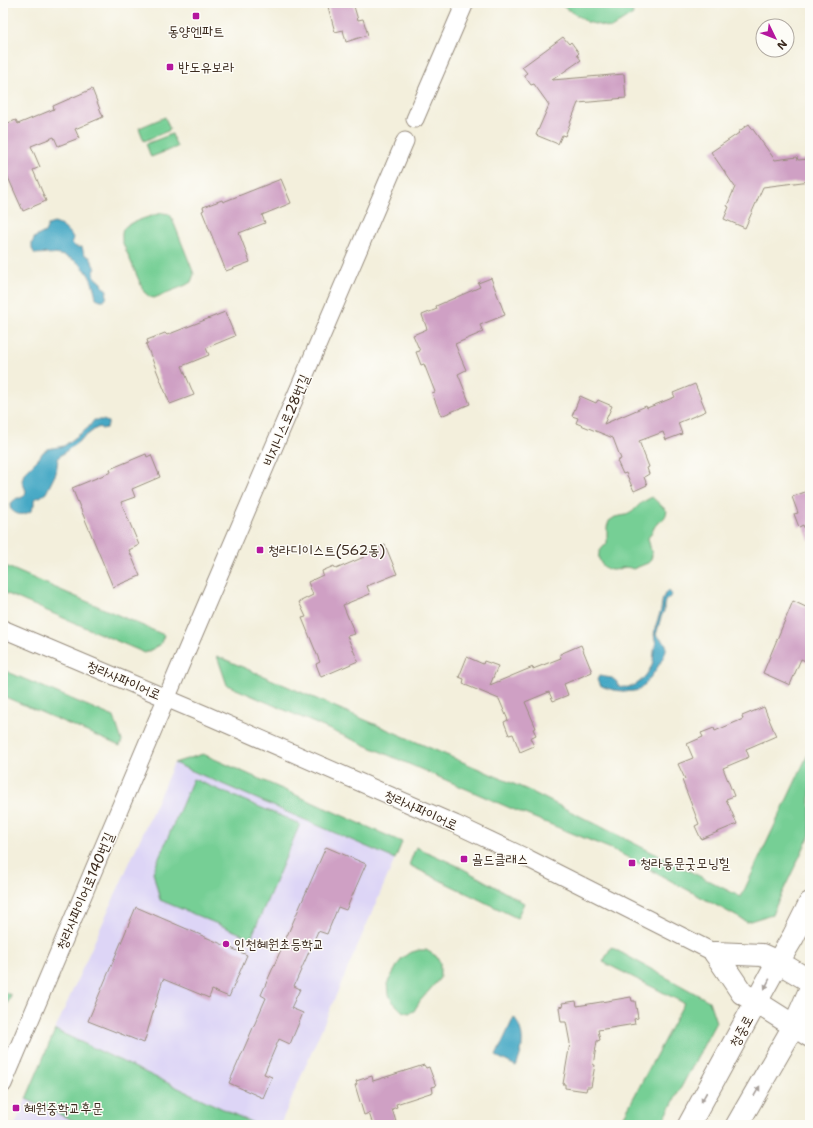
<svg xmlns="http://www.w3.org/2000/svg" width="813" height="1128" viewBox="0 0 813 1128" font-family="'Shantell Sans','Poor Story',sans-serif">
<style>
.built{fill:#ddd5f6}
.green{fill:#76cf95;stroke:#587c5a}
.water{fill:#45a8c5;stroke:#406972}
.building{fill:#cfa0c4}
.lines{fill:none;stroke-linecap:round;stroke-linejoin:round}
.minor-casing{stroke:#978c7d;stroke-width:19}
.major-casing{stroke:#978c7d;stroke-width:24}
.minor{stroke:#fff;stroke-width:17}
.major{stroke:#fff;stroke-width:22}
.oneway{fill:#a79f9a}
.poi-dot{fill:#b5179e;stroke:#fdfcf7;stroke-width:1.5}
.labels{text-anchor:middle;dominant-baseline:central;stroke-width:3;stroke-linejoin:round;paint-order:stroke}
.poi-label{font-size:14px;fill:#3b2a1e;stroke:#fdfcf7;text-anchor:start}
.street-label{font-size:14px;fill:#3b2a1e;stroke:#fdfcf7}
</style>
<rect width="100%" height="100%" fill="#fdfcf7"/>
<filter id="ink" filterUnits="userSpaceOnUse"><feTurbulence type="fractalNoise" baseFrequency=".025" numOctaves="2"/><feDisplacementMap in="SourceGraphic" scale="8" xChannelSelector="R" yChannelSelector="G"/><feConvolveMatrix kernelMatrix="1 2 1 2 8 2 1 2 1" color-interpolation-filters="sRGB"/></filter>
<filter id="wash" filterUnits="userSpaceOnUse"><feTurbulence type="fractalNoise" baseFrequency=".012" numOctaves="4" result="noise"/><feDisplacementMap in="SourceGraphic" scale="16" xChannelSelector="R" yChannelSelector="G"/><feGaussianBlur stdDeviation="0.9" result="paint"/><feColorMatrix in="noise" values="0 0 0 0 0 0 0 0 0 0 0 0 0 0 0 0 0 1.4 0 .05"/><feComposite in="paint" operator="in"/></filter>
<g filter="url(#wash)">
<rect width="100%" height="100%" fill="#f3efdc"/>
<g class="built">
<path d="M 174,763 L 395,859 L 280,1125 L 257,1125 L 55,1030 Z"/>
<path d="M 26,1099 L 83,1125 L 15,1125 Z"/>
</g>
<g class="green">
<path d="M 561,3 L 631,3 L 633,14 L 611,28 L 587,22 L 561,5 Z"/>
<path d="M 165,117 L 170,130 L 144,141 L 139,128 Z"/>
<path d="M 172,134 L 177,147 L 151,157 L 146,144 Z"/>
<path d="M 163,213 L 169,214 L 171,216 L 194,274 L 191,282 L 186,285 L 154,298 L 150,297 L 144,292 L 122,241 C 122,236 121,230 126,226 C 132,222 156,214 163,213 Z"/>
<path d="M 652,497 L 667,511 C 665,521 660,520 655,526 C 653,530 651,534 648,538 L 652,555 L 651,560 L 648,563 L 633,569 C 622,564 621,571 611,570 C 604,569 597,561 599,553 C 600,550 604,546 607,543 L 607,527 L 609,521 L 615,517 L 626,515 L 632,512 L 641,503 Z"/>
<path d="M 3,565 L 164,635 L 160,645 L 145,653 L 3,592 Z"/>
<path d="M 217,656 L 530,791 L 741,897 L 810,750 L 810,835 L 772,914 L 747,922 L 614,850 L 517,811 L 227,685 Z"/>
<path d="M 3,670 L 114,717 L 122,741 L 120,746 L 3,696 Z"/>
<path d="M 203,754 L 402,842 L 395,859 L 174,763 Z"/>
<path d="M 193,779 L 300,824 L 251,938 L 160,900 L 153,872 Z"/>
<path d="M 416,847 L 458,866 L 524,903 L 517,918 L 409,865 Z"/>
<path d="M 611,947 L 709,1001 L 716,1022 L 661,1125 L 619,1125 L 684,1003 L 603,962 Z"/>
<path d="M 419,950 L 426,950 L 436,956 L 440,963 L 440,978 L 420,1001 L 414,1011 L 409,1013 L 402,1011 L 392,1001 L 389,995 L 388,982 L 401,959 L 409,953 Z"/>
<path d="M 3,992 L 11,995 L 3,1014 Z"/>
<path d="M 55,1030 L 257,1125 L 83,1125 L 26,1099 Z"/>
</g>
<g class="water">
<path d="M 54,223 C 63,225 67,231 73,237 L 73,240 L 71,242 C 74,246 76,248 82,247 L 84,254 L 91,258 L 93,265 L 96,269 L 94,271 L 94,276 L 102,283 L 103,287 L 107,290 L 106,299 C 102,301 100,300 96,298 C 91,263 69,251 35,254 L 32,249 L 32,243 L 35,237 L 45,232 L 48,225 Z"/>
<path d="M 94,420 L 103,420 L 108,422 L 108,425 L 106,428 L 102,429 L 99,427 L 95,429 L 61,455 L 58,459 L 56,473 L 46,493 L 40,497 L 34,499 L 34,505 L 31,511 C 23,516 16,516 10,508 L 12,502 L 17,498 L 21,498 L 25,495 L 26,491 L 22,481 L 24,473 L 39,458 L 43,452 L 48,449 L 64,446 L 88,428 Z"/>
<path d="M 667,591 L 670,592 L 672,595 L 665,601 L 664,606 L 664,611 L 661,617 L 656,635 L 666,644 C 666,645 666,648 666,650 C 665,658 647,684 640,689 C 634,694 606,690 600,685 C 599,684 598,681 597,680 L 599,676 L 612,678 L 617,682 L 617,685 C 633,693 646,678 652,665 C 654,660 653,656 654,652 C 654,649 656,646 656,643 C 651,632 658,621 661,610 C 662,603 662,597 667,591 Z"/>
<path d="M 514,1017 C 525,1032 524,1049 516,1066 L 496,1056 Z"/>
</g>
<g id="blocks">
<g class="building">
<path d="M 327,3 L 353,3 L 358,20 L 363,19 L 368,35 L 346,42 L 343,30 L 335,32 Z"/>
<path d="M 563,37 L 569,44 L 571,42 L 579,53 L 577,55 L 581,60 L 552,80 L 624,74 L 626,98 L 614,99 L 614,100 L 578,103 L 565,136 L 562,135 L 558,144 L 536,135 L 549,105 L 534,84 L 531,85 L 524,75 L 527,73 L 522,67 Z"/>
<path d="M 92,89 L 103,117 L 75,129 L 79,138 L 58,146 L 54,137 L 31,146 L 40,167 L 33,170 L 46,201 L 23,211 L 3,166 L 3,125 L 16,120 L 18,124 L 54,109 L 53,106 Z"/>
<path d="M 749,124 L 775,160 L 797,157 L 798,160 L 810,159 L 810,181 L 763,187 L 745,228 L 724,219 L 729,207 L 727,206 L 735,187 L 711,152 L 739,133 L 738,132 Z"/>
<path d="M 281,179 L 291,203 L 262,215 L 265,223 L 239,233 L 250,262 L 226,271 L 202,211 L 204,210 L 203,207 L 222,200 L 223,202 Z"/>
<path d="M 491,278 L 505,315 L 480,325 L 483,332 L 455,344 L 466,370 L 458,374 L 470,404 L 441,416 L 432,393 L 435,392 L 424,364 L 421,365 L 416,352 L 420,351 L 413,335 L 427,329 L 422,315 L 437,309 L 436,306 L 480,287 L 478,283 Z"/>
<path d="M 225,312 L 235,336 L 206,348 L 209,355 L 182,366 L 194,395 L 170,404 L 146,344 L 148,343 L 147,340 L 165,333 L 167,335 Z"/>
<path d="M 695,384 L 706,411 L 678,423 L 682,434 L 666,440 L 663,432 L 639,441 L 649,467 L 647,468 L 649,474 L 644,477 L 647,485 L 634,491 L 626,473 L 623,474 L 617,461 L 621,459 L 613,438 L 576,423 L 578,418 L 572,416 L 580,396 L 596,403 L 598,400 L 612,406 L 604,424 L 646,406 L 647,408 L 675,397 L 673,393 Z"/>
<path d="M 146,454 L 147,457 L 151,455 L 160,477 L 132,489 L 135,497 L 121,502 L 139,545 L 129,550 L 140,576 L 113,587 L 72,488 L 111,472 L 110,469 Z"/>
<path d="M 810,490 L 810,540 L 809,540 L 803,525 L 799,527 L 794,514 L 798,513 L 792,497 Z"/>
<path d="M 385,545 L 397,574 L 367,586 L 370,594 L 343,605 L 355,634 L 347,636 L 358,661 L 321,677 L 316,664 L 320,662 L 302,618 L 306,617 L 299,602 L 313,595 L 308,582 L 323,575 L 322,571 L 334,566 L 336,569 L 364,557 L 362,554 Z"/>
<path d="M 793,601 L 810,609 L 810,663 L 801,659 L 790,685 L 763,673 Z"/>
<path d="M 581,645 L 592,672 L 564,684 L 568,695 L 553,701 L 549,692 L 525,702 L 536,728 L 533,729 L 536,735 L 530,738 L 534,746 L 520,752 L 513,734 L 509,735 L 504,722 L 508,720 L 499,699 L 463,684 L 464,679 L 459,677 L 467,657 L 483,664 L 484,661 L 498,666 L 490,685 L 533,667 L 533,669 L 561,658 L 560,654 Z"/>
<path d="M 764,707 L 776,736 L 746,749 L 749,757 L 723,768 L 734,796 L 726,799 L 737,824 L 701,839 L 695,826 L 699,824 L 682,780 L 685,779 L 678,764 L 693,758 L 687,744 L 703,737 L 701,733 L 714,728 L 715,731 L 743,719 L 742,716 Z"/>
<path d="M 326,847 L 366,864 L 346,910 L 338,907 L 327,934 L 318,931 L 294,986 L 300,989 L 291,1008 L 303,1013 L 290,1044 L 279,1039 L 264,1074 L 272,1077 L 263,1098 L 229,1083 L 266,998 L 261,995 Z"/>
<path d="M 136,907 L 247,955 L 229,997 L 212,990 L 209,998 L 163,979 L 144,1043 L 88,1021 Z"/>
<path d="M 631,997 L 632,1001 L 635,1001 L 638,1018 L 634,1019 L 635,1024 L 598,1030 L 600,1040 L 597,1041 L 593,1065 L 595,1065 L 591,1087 L 587,1087 L 586,1091 L 565,1088 L 565,1084 L 563,1084 L 570,1043 L 566,1022 L 561,1022 L 559,1007 L 563,1006 L 562,1003 L 576,1001 L 577,1006 Z"/>
<path d="M 424,1065 L 426,1068 L 429,1067 L 436,1086 L 432,1087 L 433,1092 L 396,1104 L 397,1107 L 392,1109 L 397,1125 L 373,1125 L 369,1113 L 364,1115 L 355,1085 L 357,1084 L 356,1081 L 372,1076 L 373,1081 Z"/>
</g>
</g>
</g>
<g filter="url(#ink)">
<use href="#blocks" fill-opacity="0" stroke="#978c7d" stroke-width="1"/>
<g class="lines">
<g class="minor-casing">
<g id="minor">
<path d="M 415,119 L 465,3"/>
<path d="M 3,629 L 206,715 L 455,824 L 529,859 L 715,953"/>
<path d="M 3,1084 L 183,659 L 405,141"/>
</g>
</g>
<g class="major-casing">
<g id="major">
<path d="M 715,953 L 742,993 L 810,1036"/>
<path d="M 715,953 L 762,955 L 778,962 L 810,981"/>
<path d="M 689,1125 L 778,962 L 793,937 L 810,903"/>
<path d="M 737,1125 L 794,1026 L 810,990"/>
</g>
</g>
<use href="#minor" class="minor"/>
<use href="#major" class="major"/>
</g>
<defs><path id="oneway-solid" d="M-6-.8H1V-3.2L6.5 0L1 3.2V.8H-6Z"/></defs>
<g class="oneway">
<use href="#oneway-solid" transform="translate(767 984) rotate(117)"/>
<use href="#oneway-solid" transform="translate(757 1091) rotate(-60)"/>
<use href="#oneway-solid" transform="translate(704 1097) rotate(119)"/>
</g>
</g>
<g class="poi-dot">
<rect x="192" y="12" width="8" height="8" rx="2"/>
<rect x="166" y="63" width="8" height="8" rx="2"/>
<rect x="256" y="546" width="8" height="8" rx="2"/>
<rect x="460" y="855" width="8" height="8" rx="2"/>
<rect x="628" y="859" width="8" height="8" rx="2"/>
<circle cx="226" cy="944" r="4"/>
<rect x="12" y="1104" width="8" height="8" rx="2"/>
</g>
<g class="labels">
<g class="poi-label">
<text x="196" y="31" text-anchor="middle">동양엔파트</text>
<text x="178" y="67">반도유보라</text>
<text x="268" y="550">청라디이스트(562동)</text>
<text x="472" y="859">골드클래스</text>
<text x="640" y="863">청라동문굿모닝힐</text>
<text x="234" y="944">인천혜원초등학교</text>
<text x="24" y="1108">혜원중학교후문</text>
</g>
<g class="street-label">
<text transform="translate(286 420) rotate(-67)">비지니스로28번길</text>
<text transform="translate(124 680) rotate(23)">청라사파이어로</text>
<text transform="translate(421 810) rotate(24)">청라사파이어로</text>
<text transform="translate(85 891) rotate(-67)">청라사파이어로140번길</text>
<text transform="translate(741 1031) rotate(-61)">청중로</text>
</g>
</g>
<rect width="813" height="1128" fill="none" stroke="#fdfcf7" stroke-width="16"/>
<g transform="translate(775 38) rotate(133)"><circle r="19" fill="#fdfcf7" stroke="#afa8a0"/>
<path d="M0-3L7 15L0 10L-7 15Z" fill="#b5179e"/>
<text y="-6" font-size="11" font-weight="bold" text-anchor="middle" fill="#3b2a1e">N</text>
</g>
</svg>
